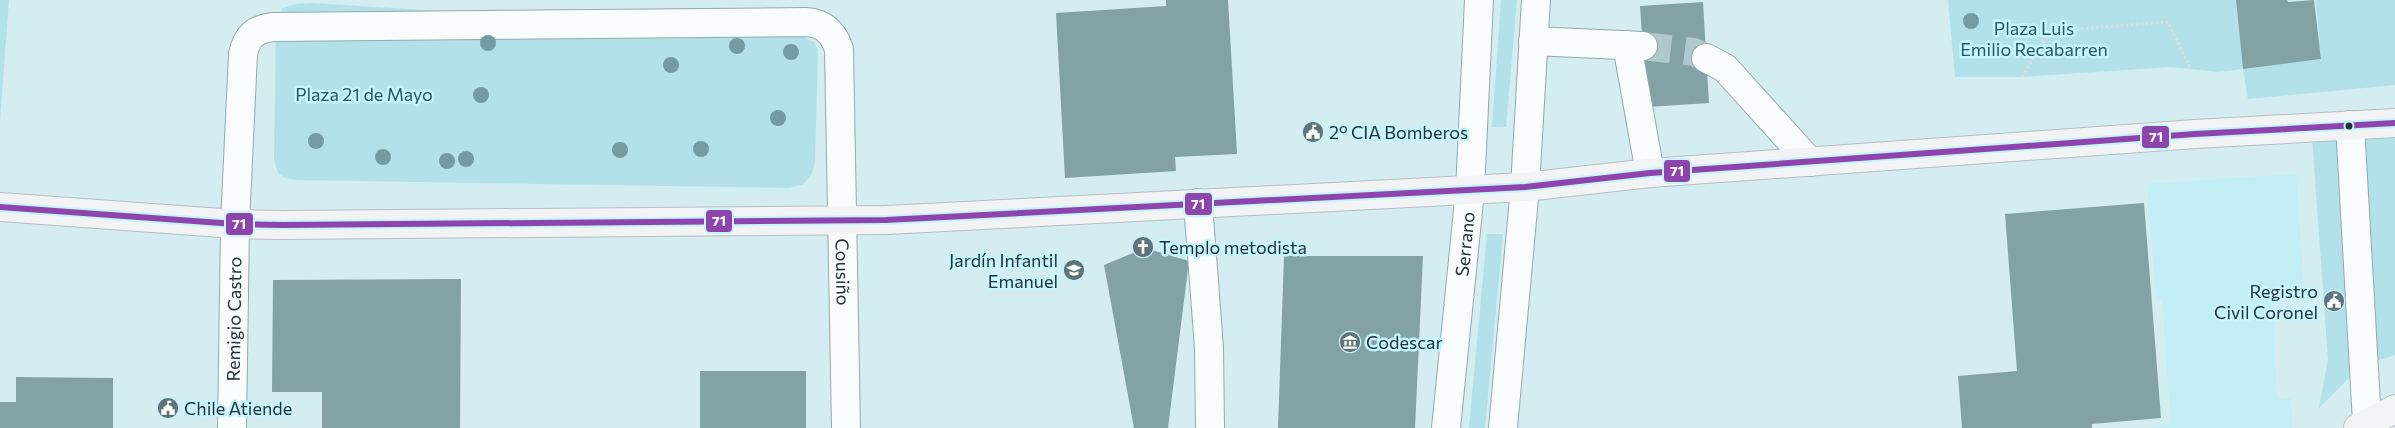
<svg xmlns="http://www.w3.org/2000/svg" width="2395" height="428" viewBox="0 0 2395 428" font-family="Commissioner,sans-serif">
<style>
.built{fill:#c2eef5}
.green{fill:#b2e1e9}
.building{fill:#83a2a6}
.lines{fill:none;stroke-linecap:round;stroke-linejoin:round}
.minor-tunnel{stroke:#afc8cc;stroke-width:28;stroke-dasharray:28 14;stroke-linecap:butt}
.minor-casing{stroke:#95a9ac;stroke-width:30}
.major-casing{stroke:#b8bec2;stroke-width:30}
.path{stroke:#d6dfe0;stroke-width:3;stroke-dasharray:2.5 2.5;stroke-linecap:butt}
.minor{stroke:#f8fcfd;stroke-width:28}
.major{stroke:#f2f3f4;stroke-width:28}
.bus-1-casing{stroke:#c6f5fe;stroke-width:10}
.bus-1{stroke:#8e44ad;stroke-width:6}
.tree{fill:#739ba2}
.bus-dot{fill:#213337;stroke:#c6f5fe;stroke-width:2}
.labels{text-anchor:middle;dominant-baseline:central;stroke-width:5;stroke-linejoin:round;paint-order:stroke}
.park-label{font-size:18px;fill:#255861;stroke:#c6f5fe}
.poi-label{font-size:18px;fill:#213337;stroke:#c6f5fe;text-anchor:start}
.street-label{font-size:18px;fill:#213337;stroke:#c6f5fe}
.line-badge{stroke:#c6f5fe;stroke-width:2}
.badge-label{font-size:14px;text-anchor:middle;font-weight:bold;fill:#fff}
</style>
<rect width="100%" height="100%" fill="#d3edf1"/>
<path class="built" d="M 2296,174 L 2304,288 L 2272,293 L 2277,399 L 2291,398 L 2292,428 L 2145,428 L 2171,424 L 2162,299 L 2156,299 L 2147,184 Z"/>
<g class="green">
<path d="M 0,0 L 9,0 L 0,120 Z"/>
<path d="M 1501,0 L 1517,0 L 1506,127 L 1492,127 Z"/>
<path d="M 1948,0 L 2236,0 L 2243,68 L 2321,59 L 2316,0 L 2395,0 L 2395,85 L 2248,99 L 2243,69 L 2218,72 L 2171,67 L 2022,77 L 1955,77 Z"/>
<path d="M 311,3 L 796,33 L 814,42 L 818,50 L 815,162 L 813,171 L 804,184 L 789,188 L 296,180 L 285,178 L 278,173 L 274,160 L 276,20 L 283,8 L 296,4 Z"/>
<path d="M 2395,132 L 2395,355 L 2361,366 L 2319,408 L 2328,359 L 2312,137 Z"/>
<path d="M 1487,234 L 1503,234 L 1485,428 L 1469,428 Z"/>
</g>
<g class="building">
<path d="M 1166,0 L 1228,0 L 1237,154 L 1175,157 L 1176,171 L 1065,178 L 1056,13 L 1166,6 Z"/>
<path d="M 2236,0 L 2287,0 L 2288,2 L 2314,0 L 2321,59 L 2243,69 Z"/>
<path d="M 1703,2 L 1709,103 L 1647,107 L 1640,6 Z"/>
<path d="M 2144,203 L 2161,418 L 2092,424 L 2092,428 L 1962,428 L 1958,376 L 2017,371 L 2005,214 Z"/>
<path d="M 1145,248 L 1189,261 L 1168,428 L 1134,428 L 1104,265 Z"/>
<path d="M 1284,256 L 1423,256 L 1415,428 L 1278,428 Z"/>
<path d="M 461,279 L 460,428 L 322,428 L 322,392 L 272,392 L 273,280 Z"/>
<rect x="700" y="371" width="106" height="57"/>
<path d="M 16,377 L 113,378 L 113,428 L 0,428 L 0,402 L 16,402 Z"/>
</g>
<g class="lines">
<path class="minor-tunnel" d="M 1643,46 L 1694,52 L 1706,58"/>
<g class="minor-casing">
<g id="minor">
<path d="M 1533,41 L 1643,46"/>
<path d="M 1627,45 L 1650,173"/>
<path d="M 1706,58 L 1725,68 L 1810,162"/>
<path d="M 2350,125 L 2367,422"/>
<path d="M 1198,203 L 1209,348 L 1210,428"/>
<path id="s1" d="M 232,428 L 235,224 L 243,54 C 247,36 255,29 273,27 L 806,22 C 824,23 833,32 839,49 L 846,428"/>
<path id="s2" d="M 1446,428 L 1470,191 L 1479,0"/>
<path d="M 1503,428 L 1525,187 L 1536,0"/>
</g>
</g>
<g class="major-casing">
<g id="major">
<path d="M 0,207 L 235,224 L 283,225 L 886,220 L 1525,187 L 1650,173 L 2195,134 L 2395,123"/>
<path d="M 2358,428 L 2395,409"/>
</g>
</g>
<path class="path" d="M 2022,77 L 2050,31 L 2168,22 L 2191,70"/>
<use href="#minor" class="minor"/>
<use href="#major" class="major"/>
<g class="bus-1-casing">
<path id="bus-1" d="M 0,207 L 235,224 L 283,225 L 886,220 L 1525,187 L 1650,173 L 2195,134 L 2395,123"/>
</g>
<use href="#bus-1" class="bus-1"/>
</g>
<g class="tree">
<circle cx="1971" cy="21" r="8"/>
<circle cx="488" cy="43" r="8"/>
<circle cx="737" cy="46" r="8"/>
<circle cx="791" cy="52" r="8"/>
<circle cx="671" cy="65" r="8"/>
<circle cx="481" cy="95" r="8"/>
<circle cx="778" cy="118" r="8"/>
<circle cx="316" cy="141" r="8"/>
<circle cx="701" cy="149" r="8"/>
<circle cx="620" cy="150" r="8"/>
<circle cx="383" cy="157" r="8"/>
<circle cx="466" cy="159" r="8"/>
<circle cx="447" cy="161" r="8"/>
</g>
<defs>
<g id="civic-disc" transform="scale(1.125)"><circle r="9.5" fill="#5f7478" stroke="#c6f5fe"/><path d="M-.6-6.5H3V-4.5H.6V-3L4-1V1h2V6H-6V1h2V-1L-.6-3ZM-1.2 2.5V6h2.4V2.5Z" fill="#fff"/></g>
<g id="church-disc" transform="scale(1.125)"><circle r="9.5" fill="#5f7478" stroke="#c6f5fe"/><path d="M-1.2-6h2.4v3.5h3.3v2.4h-3.3V6h-2.4V-.1h-3.3v-2.4h3.3Z" fill="#fff"/></g>
<g id="school-disc" transform="scale(1.125)"><circle r="9.5" fill="#5f7478" stroke="#c6f5fe"/><path d="M0-5L7-2L0 1L-7-2ZM-4 1L0 2.5L4 1V4Q0 6-4 4Z" fill="#fff"/></g>
<g id="museum-disc" transform="scale(1.125)"><circle r="9.5" fill="#5f7478" stroke="#c6f5fe"/><path d="M0-6L6-3V-2H-6V-3ZM-5-1h2V3h-2ZM-1-1h2V3h-2ZM3-1h2V3H3ZM-6 4H6V6H-6Z" fill="#fff"/></g>
</defs>
<g fill-rule="evenodd">
<use href="#civic-disc" x="1313" y="132"/>
<use href="#church-disc" x="1143" y="247"/>
<use href="#school-disc" x="1074" y="270"/>
<use href="#civic-disc" x="2334" y="301"/>
<use href="#museum-disc" x="1350" y="342"/>
<use href="#civic-disc" x="168" y="408"/>
</g>
<circle class="bus-dot" cx="2349" cy="126" r="4.5"/>
<g class="labels">
<g class="park-label">
<text x="2034" y="28">Plaza Luis<tspan x="2034" dy="21">Emilio Recabarren</tspan></text>
<text x="364" y="94">Plaza 21 de Mayo</text>
</g>
<g class="poi-label">
<text x="1329" y="132">2° CIA Bomberos</text>
<text x="1159" y="247">Templo metodista</text>
<text x="1058" y="260" text-anchor="end">Jardín Infantil<tspan x="1058" dy="21">Emanuel</tspan></text>
<text x="2318" y="291" text-anchor="end">Registro<tspan x="2318" dy="21">Civil Coronel</tspan></text>
<text x="1366" y="342">Codescar</text>
<text x="184" y="408">Chile Atiende</text>
</g>
<g class="street-label">
<text stroke="none"><textPath href="#s2" startOffset="185">Serrano</textPath></text>
<text stroke="none"><textPath href="#s1" startOffset="1220">Cousiño</textPath></text>
<text stroke="none"><textPath href="#s1" startOffset="109">Remigio Castro</textPath></text>
</g>
</g>
<g class="line-badge">
<rect x="2141" y="125" width="29" height="24" rx="5" fill="#8e44ad"/>
<rect x="1663" y="159" width="28" height="24" rx="5" fill="#8e44ad"/>
<rect x="1184" y="192" width="29" height="24" rx="5" fill="#8e44ad"/>
<rect x="705" y="209" width="28" height="24" rx="5" fill="#8e44ad"/>
<rect x="225" y="212" width="29" height="24" rx="5" fill="#8e44ad"/>
</g>
<g class="badge-label">
<text x="2156" y="142">71</text>
<text x="1677" y="176">71</text>
<text x="1198" y="209">71</text>
<text x="719" y="226">71</text>
<text x="239" y="229">71</text>
</g>
</svg>
